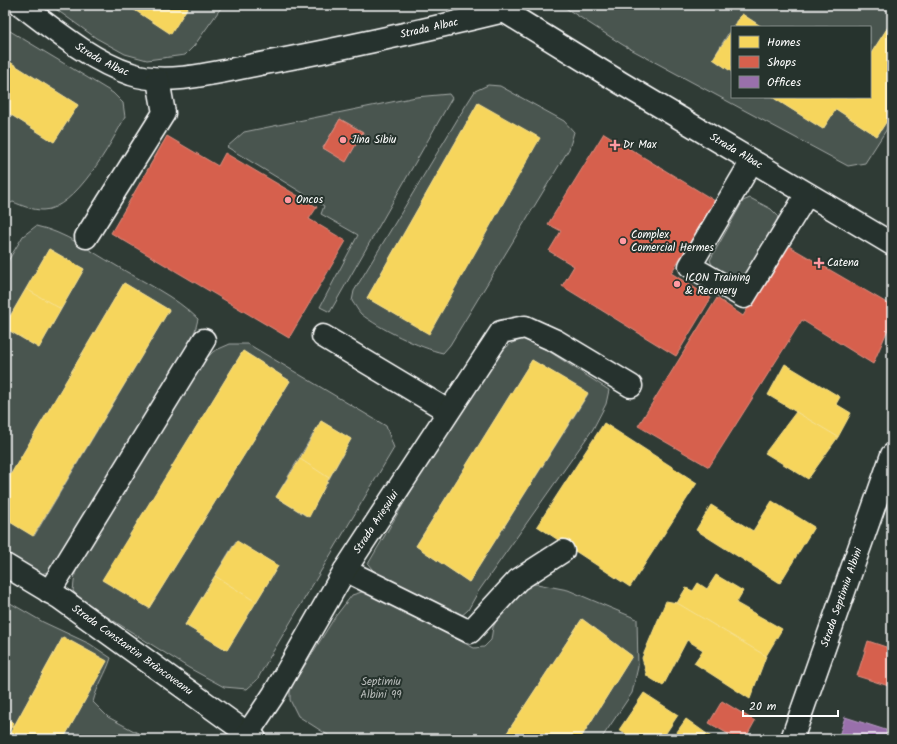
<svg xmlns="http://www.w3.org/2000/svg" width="897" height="744" viewBox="0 0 897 744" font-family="Kalam,sans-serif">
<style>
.green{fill:#4a544f;stroke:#a4aaa7;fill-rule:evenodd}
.homes{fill:#f6d55c;stroke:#f9e28d}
.shops{fill:#d6604d;stroke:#e29082}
.offices{fill:#9970ab;stroke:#b89bc4}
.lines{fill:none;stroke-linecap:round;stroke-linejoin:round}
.minor-casing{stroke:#fff;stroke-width:25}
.minor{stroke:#26332d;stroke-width:22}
.poi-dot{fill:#ff9aa2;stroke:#26332d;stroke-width:1.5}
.labels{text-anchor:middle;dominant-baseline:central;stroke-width:4;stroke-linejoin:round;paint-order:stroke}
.street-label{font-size:11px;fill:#fff;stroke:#26332d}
.poi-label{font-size:11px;fill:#fff;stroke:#26332d;text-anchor:start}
.park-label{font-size:11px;fill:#b7bbb9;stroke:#26332d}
</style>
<rect width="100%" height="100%" fill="#2f3b35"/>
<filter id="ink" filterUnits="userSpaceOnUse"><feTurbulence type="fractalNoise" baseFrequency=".025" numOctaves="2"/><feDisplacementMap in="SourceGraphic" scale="8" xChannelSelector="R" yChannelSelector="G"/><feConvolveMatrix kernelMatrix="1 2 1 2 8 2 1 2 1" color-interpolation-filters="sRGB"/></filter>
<g filter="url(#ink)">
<g class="green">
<path d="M 50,5 L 127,5 L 171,33 L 189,5 L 223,5 L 194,46 L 185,55 L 147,60 L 125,54 L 96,38 Z"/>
<path d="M 561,5 L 892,5 L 892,21 L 870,55 L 870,27 L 762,27 L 742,14 L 732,27 L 713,59 L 732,72 L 732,97 L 772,97 L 823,129 L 836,109 L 877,136 L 892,113 L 892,121 L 865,163 L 848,166 L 623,45 Z"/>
<path d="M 5,28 L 113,93 L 123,103 L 125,117 C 112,142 75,210 43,210 C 32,210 23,206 13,202 L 5,206 L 5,111 L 54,142 L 78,105 L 5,59 Z"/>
<path d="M 488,85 L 500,86 L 564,121 L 574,132 L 569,149 L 450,345 L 443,353 C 420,348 380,329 361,314 C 358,311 355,305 352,301 L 354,291 L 463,110 L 475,91 ZM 478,103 L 429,333 L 367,298 Z"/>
<path d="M 449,94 L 452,98 L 330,312 L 320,307 L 358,235 L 321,214 L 324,206 L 227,147 L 244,132 L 416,97 ZM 340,119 L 363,132 L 346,161 L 323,148 Z"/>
<path d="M 750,198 L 771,209 L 778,216 L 777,221 L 742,280 L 738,280 L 712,265 L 710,260 L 743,201 Z"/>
<path d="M 36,226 C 65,232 90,251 115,265 C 143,282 175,296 198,319 L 195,331 L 187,352 L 48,572 L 41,574 L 5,552 L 5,519 L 34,536 L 169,310 L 124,283 L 5,484 L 5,410 L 9,403 L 5,400 L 5,328 L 39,348 L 84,269 L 49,249 L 5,325 L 5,266 L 23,236 Z"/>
<path d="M 523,339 L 547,350 L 609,390 L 606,404 L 593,429 L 478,592 L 468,610 L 459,618 L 379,578 L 368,564 L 424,469 L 499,353 L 512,343 ZM 532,360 L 588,394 L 469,582 L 416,546 Z"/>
<path d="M 230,344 L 248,344 L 386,426 L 394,448 L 268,660 L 257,680 L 247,689 L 224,687 L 189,668 L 106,616 L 83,601 L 73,591 L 75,573 L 88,549 L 202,362 L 214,351 ZM 243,351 L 290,381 L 149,608 L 103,580 ZM 321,421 L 351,439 L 308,517 L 276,497 ZM 236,541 L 278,566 L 227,650 L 185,625 Z"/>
<path d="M 537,584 L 568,590 L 637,619 L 638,667 L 632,693 L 601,739 L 580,739 L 632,656 L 582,619 L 503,739 L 334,739 L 298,716 L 290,700 L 290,689 L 335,617 L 352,595 L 365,591 L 474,648 L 484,647 L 491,640 L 493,627 L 503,609 L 519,585 Z"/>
<path d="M 5,600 L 43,622 L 90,644 L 111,658 C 106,674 97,686 93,702 L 108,717 L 149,739 L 71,739 L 65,736 L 107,661 L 63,637 L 7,739 L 5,739 L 13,723 L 5,718 L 5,656 L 7,653 L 5,652 Z"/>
</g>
<g class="homes">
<path d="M 127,5 L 189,5 L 171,34 Z"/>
<path d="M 742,14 L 762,27 L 734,27 Z"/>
<path d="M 892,21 L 892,113 L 877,136 L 836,109 L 823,129 L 772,97 L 870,97 L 870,55 Z"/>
<path d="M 732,30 L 732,72 L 713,59 Z"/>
<path d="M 5,59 L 78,105 L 54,142 L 5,111 Z"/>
<path d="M 478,103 L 540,138 L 429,334 L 367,298 Z"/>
<path d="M 49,249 L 84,269 L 61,309 L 26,289 Z"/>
<path d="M 124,283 L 169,310 L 33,536 L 5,519 L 5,484 Z"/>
<path d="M 26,289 L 61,309 L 39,348 L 5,328 L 5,325 Z"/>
<path d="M 243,351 L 290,381 L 149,608 L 102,580 Z"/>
<path d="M 532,360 L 588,393 L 469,582 L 416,546 Z"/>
<path d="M 785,364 L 840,397 L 836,404 L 851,413 L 838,437 L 768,395 Z"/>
<path d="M 796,412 L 838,437 L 808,479 L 765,453 Z"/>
<path d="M 321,421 L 351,439 L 329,478 L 300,459 Z"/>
<path d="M 604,423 L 697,483 L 630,587 L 537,526 Z"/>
<path d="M 300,459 L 329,478 L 309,517 L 276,497 Z"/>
<path d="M 772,501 L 814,527 L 780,583 L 696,530 L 711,505 L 753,531 Z"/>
<path d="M 237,541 L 278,566 L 256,602 L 215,576 Z"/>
<path d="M 716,575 L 743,591 L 736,603 L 782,629 L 766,656 L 677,603 L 686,588 L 693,591 L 698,583 L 707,589 Z"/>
<path d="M 215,576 L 256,602 L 227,650 L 185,625 Z"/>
<path d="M 666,601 L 677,603 L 766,656 L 750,699 L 694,663 L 703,650 L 687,640 L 663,686 L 647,676 L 642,658 Z"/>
<path d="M 582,619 L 632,656 L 580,739 L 503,739 Z"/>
<path d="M 63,637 L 107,661 L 65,736 L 71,739 L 7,739 Z"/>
<path d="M 644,693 L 678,715 L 662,739 L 633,739 L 619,730 Z"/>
<path d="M 5,718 L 14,723 L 5,737 Z"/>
<path d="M 686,719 L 714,739 L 672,739 Z"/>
</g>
<g class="shops">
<path d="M 340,119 L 363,132 L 346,162 L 323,148 Z"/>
<path d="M 604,133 L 715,201 L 671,273 L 711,298 L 676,356 L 562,286 L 574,266 L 549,251 L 561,231 L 548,224 Z"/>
<path d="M 167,136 L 218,166 L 225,153 L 317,207 L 309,219 L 346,241 L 289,338 L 111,233 Z"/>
<path d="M 787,245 L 892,306 L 892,320 L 873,364 L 802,320 L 709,467 L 638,426 L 717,298 L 743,316 Z"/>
<path d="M 868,641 L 892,649 L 892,687 L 857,676 Z"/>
<path d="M 722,701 L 755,721 L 745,739 L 737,739 L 709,723 Z"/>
</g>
<path class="offices" d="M 845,717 L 892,732 L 892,739 L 838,739 Z"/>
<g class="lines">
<g class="minor-casing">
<g id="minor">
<path id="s1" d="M 21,5 C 53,29 93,62 131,74 C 168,87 226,70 265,63 C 345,48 425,30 504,11 L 621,83 L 892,244"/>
<path d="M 752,161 L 690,266 L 744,297 L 807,194"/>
<path d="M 86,237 L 164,113 L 158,80"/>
<path d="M 323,336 L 448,411"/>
<path id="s2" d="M 5,565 L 60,598 L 255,739"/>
<path d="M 345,570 L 470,632 L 518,580 L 563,551"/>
<path d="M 49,592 L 204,340"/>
<path id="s3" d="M 244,739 L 274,694 L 345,570 L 501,332 L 525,327 L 556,341 L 631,386"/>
<path id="s4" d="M 792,739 L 892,455"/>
</g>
</g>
<use href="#minor" class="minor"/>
</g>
</g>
<g class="poi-dot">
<circle cx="343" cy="140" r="4"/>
<path d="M613 139h4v4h4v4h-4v4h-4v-4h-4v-4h4z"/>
<circle cx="288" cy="200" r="4"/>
<circle cx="623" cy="241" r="4"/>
<path d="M817 257h4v4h4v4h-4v4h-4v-4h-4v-4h4z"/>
<circle cx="677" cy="284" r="4"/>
</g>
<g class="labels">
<g class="street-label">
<text stroke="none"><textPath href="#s1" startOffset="434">Strada Albac</textPath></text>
<text stroke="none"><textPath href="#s1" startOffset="98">Strada Albac</textPath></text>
<text stroke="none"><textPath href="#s1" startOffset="782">Strada Albac</textPath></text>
<text stroke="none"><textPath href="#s3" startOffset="254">Strada Arieșului</textPath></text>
<text stroke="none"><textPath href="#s4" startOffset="150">Strada Septimiu Albini</textPath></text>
<text stroke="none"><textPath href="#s2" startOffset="153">Strada Constantin Brâncoveanu</textPath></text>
</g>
<g class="poi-label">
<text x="351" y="140">Jina Sibiu</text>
<text x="623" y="145">Dr Max</text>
<text x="296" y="200">Oncos</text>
<text x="631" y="235">Complex<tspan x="631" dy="13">Comercial Hermes</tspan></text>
<text x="827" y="263">Catena</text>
<text x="685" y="278">ICON Training<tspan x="685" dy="13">&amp; Recovery</tspan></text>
</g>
<g class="park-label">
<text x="381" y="682">Septimiu<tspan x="381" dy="13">Albini 99</tspan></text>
</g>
</g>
<rect width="897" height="744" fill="none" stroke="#26332d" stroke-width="20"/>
<rect x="10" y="10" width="877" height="724" fill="none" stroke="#fff" stroke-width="1.5" filter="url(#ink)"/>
<rect x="731" y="26" width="140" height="72" fill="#26332d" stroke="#7d8581"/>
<rect x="739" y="36" width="20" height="12" fill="#f6d55c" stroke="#7d8581"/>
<text x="767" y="46" font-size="12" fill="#ffffff">Homes</text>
<rect x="739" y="56" width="20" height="12" fill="#d6604d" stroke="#7d8581"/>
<text x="767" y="66" font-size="12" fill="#ffffff">Shops</text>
<rect x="739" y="76" width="20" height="12" fill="#9970ab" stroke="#7d8581"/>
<text x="767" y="86" font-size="12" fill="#ffffff">Offices</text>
<path d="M743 710v6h95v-6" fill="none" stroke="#ffffff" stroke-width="2"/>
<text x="749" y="710" font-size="12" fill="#ffffff" stroke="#26332d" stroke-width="3" paint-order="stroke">20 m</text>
</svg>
